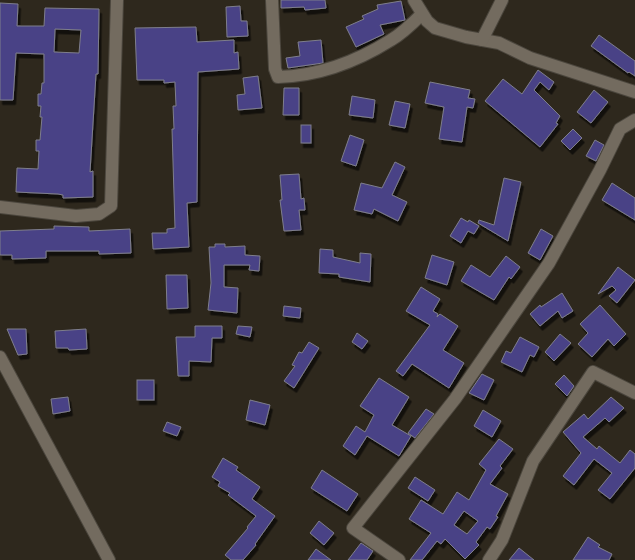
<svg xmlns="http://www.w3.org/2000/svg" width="635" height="560" viewBox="0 0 635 560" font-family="'Fira Sans',sans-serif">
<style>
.building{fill:#4a4286;stroke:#7e7e8c;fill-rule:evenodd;filter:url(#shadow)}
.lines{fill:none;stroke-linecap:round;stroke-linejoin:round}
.minor-casing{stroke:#4b463d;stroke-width:14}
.minor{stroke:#736b5f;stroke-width:12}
</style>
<defs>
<filter id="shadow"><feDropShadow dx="2.5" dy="4.5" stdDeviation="0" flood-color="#0009"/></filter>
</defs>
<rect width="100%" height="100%" fill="#2e281d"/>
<g class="building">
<path d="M 281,0 L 325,0 L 326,8 L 305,10 L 304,7 L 281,8 Z"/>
<path d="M 401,1 L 405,20 L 380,25 L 384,34 L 356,47 L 346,27 L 364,19 L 362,16 L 378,9 L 377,5 Z"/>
<path d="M 0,3 L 18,4 L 17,26 L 44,26 L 45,8 L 99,9 L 98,74 L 96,74 L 90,172 L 93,171 L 93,197 L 63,198 L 63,195 L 58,194 L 16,192 L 17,168 L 38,169 L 39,151 L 36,151 L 36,140 L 40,140 L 42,117 L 40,117 L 41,106 L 38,106 L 38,94 L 41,94 L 42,83 L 44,83 L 44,54 L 16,53 L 13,100 L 0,100 ZM 55,29 L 81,30 L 79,53 L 54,52 Z"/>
<path d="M 240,6 L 241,21 L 247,21 L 248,36 L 227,37 L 226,7 Z"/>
<path d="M 196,27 L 197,42 L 234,40 L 234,53 L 238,52 L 239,69 L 198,72 L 197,202 L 187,203 L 189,247 L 153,249 L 152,233 L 167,233 L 167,229 L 175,228 L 172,129 L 174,129 L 173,106 L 176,106 L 175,82 L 164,83 L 164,80 L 137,80 L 135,28 Z"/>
<path d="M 599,35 L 635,61 L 635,76 L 629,72 L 628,73 L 591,46 Z"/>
<path d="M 321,40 L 323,63 L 288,68 L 286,58 L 300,56 L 298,42 Z"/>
<path d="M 538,70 L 554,82 L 549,90 L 540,82 L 534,90 L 560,116 L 556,123 L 558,124 L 540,147 L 485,101 L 503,79 L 522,94 Z"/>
<path d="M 258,76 L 262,108 L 238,110 L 237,95 L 245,94 L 243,78 Z"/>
<path d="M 430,82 L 470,90 L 468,98 L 475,99 L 473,108 L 467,107 L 462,142 L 439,139 L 444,107 L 425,103 Z"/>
<path d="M 284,88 L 299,88 L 299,115 L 283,115 Z"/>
<path d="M 594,90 L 608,102 L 591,123 L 577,112 Z"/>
<path d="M 352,96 L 375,100 L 373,118 L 349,115 Z"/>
<path d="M 395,101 L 410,104 L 405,128 L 389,125 Z"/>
<rect x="301" y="125" width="10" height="18"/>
<path d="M 573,129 L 582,138 L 570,150 L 561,141 Z"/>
<path d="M 350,135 L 364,140 L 356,166 L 341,161 Z"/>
<path d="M 595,140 L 604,145 L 596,161 L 586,156 Z"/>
<path d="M 395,162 L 405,167 L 392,195 L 407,202 L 398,221 L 374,209 L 372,214 L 354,210 L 361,183 L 382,188 Z"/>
<path d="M 299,174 L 301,199 L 304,198 L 305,210 L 299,210 L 301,230 L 284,231 L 280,200 L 282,200 L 280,175 Z"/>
<path d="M 504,178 L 521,182 L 508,241 L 478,223 L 479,220 L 494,225 Z"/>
<path d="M 612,183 L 635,198 L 635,220 L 602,200 Z"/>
<path d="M 461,218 L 468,222 L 469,220 L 479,226 L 474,234 L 468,231 L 461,243 L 450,236 Z"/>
<path d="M 54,226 L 89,227 L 89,231 L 130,229 L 131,253 L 99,254 L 99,251 L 46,251 L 46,258 L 12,259 L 12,255 L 0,255 L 0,231 L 54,229 Z"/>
<path d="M 541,229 L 553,236 L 540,260 L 528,253 Z"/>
<path d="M 215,244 L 225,244 L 225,247 L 245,246 L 245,255 L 260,256 L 259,271 L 249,270 L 250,265 L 224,265 L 224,287 L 238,288 L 237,313 L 208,310 L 211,283 L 209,247 L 215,247 Z"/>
<path d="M 320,249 L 333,250 L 333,257 L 360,263 L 360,253 L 371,254 L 370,282 L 339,277 L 339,274 L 319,273 Z"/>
<path d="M 432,255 L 454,262 L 447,285 L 425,278 Z"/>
<path d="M 506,256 L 520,267 L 511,279 L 509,277 L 494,300 L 461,281 L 471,265 L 490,277 Z"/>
<path d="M 618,267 L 635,280 L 617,303 L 609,296 L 616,290 L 612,286 L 598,294 Z"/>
<path d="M 166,275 L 187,275 L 188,308 L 167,309 Z"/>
<path d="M 421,287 L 440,299 L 433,311 L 438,314 L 437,317 L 440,314 L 458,326 L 443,350 L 464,363 L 449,388 L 412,364 L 403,376 L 396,371 L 430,325 L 406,311 Z"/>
<path d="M 562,293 L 573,311 L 562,318 L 558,311 L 540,326 L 530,314 L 540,305 L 541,307 Z"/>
<path d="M 600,305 L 626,334 L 614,346 L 608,339 L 592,357 L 578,344 L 588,333 L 580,324 Z"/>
<path d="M 284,306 L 301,308 L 300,318 L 283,316 Z"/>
<path d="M 195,326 L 222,326 L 222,338 L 212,338 L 211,362 L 189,361 L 189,376 L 178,376 L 176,337 L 195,337 Z"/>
<path d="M 238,326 L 252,327 L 250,337 L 236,334 Z"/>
<path d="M 7,329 L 26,329 L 27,354 L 18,355 Z"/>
<path d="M 86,329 L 87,349 L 69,350 L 68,348 L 56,348 L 55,331 Z"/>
<path d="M 357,333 L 368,341 L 362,349 L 352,342 Z"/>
<path d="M 560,334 L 571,343 L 554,361 L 545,352 Z"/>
<path d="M 520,337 L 539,347 L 534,357 L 530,355 L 522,372 L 501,362 L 506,351 L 511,353 Z"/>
<path d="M 309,342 L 319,348 L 294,388 L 284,381 L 295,366 L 292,365 L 299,352 L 302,353 Z"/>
<path d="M 482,374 L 494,380 L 484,400 L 469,393 Z"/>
<path d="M 564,375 L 574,386 L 567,396 L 555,384 Z"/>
<path d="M 379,378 L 409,397 L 392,425 L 411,436 L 399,456 L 367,436 L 355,455 L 343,446 L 356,426 L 365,432 L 374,415 L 360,406 Z"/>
<rect x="137" y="380" width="17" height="20"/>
<path d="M 68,397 L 70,411 L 53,414 L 51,399 Z"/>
<path d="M 611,397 L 624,408 L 609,422 L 605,418 L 583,437 L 597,449 L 599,446 L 620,463 L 630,450 L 635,454 L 635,468 L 610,499 L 598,490 L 612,473 L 594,459 L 574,485 L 563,476 L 581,453 L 563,432 L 584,414 L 588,419 Z"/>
<path d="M 250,400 L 270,405 L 265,425 L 246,420 Z"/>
<path d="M 426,409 L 434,414 L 415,438 L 408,433 Z"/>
<path d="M 483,410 L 501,421 L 492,437 L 474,426 Z"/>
<path d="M 167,422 L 181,427 L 177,436 L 163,431 Z"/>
<path d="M 499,439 L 513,449 L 500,466 L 502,468 L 490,484 L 508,494 L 496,516 L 498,517 L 490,529 L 487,527 L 476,542 L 479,545 L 465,559 L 445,539 L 441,544 L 437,541 L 422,560 L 410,560 L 431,533 L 409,519 L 421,500 L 443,514 L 457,492 L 469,500 L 486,470 L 479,464 ZM 464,511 L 478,521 L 467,534 L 454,525 Z"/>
<path d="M 223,458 L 238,467 L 236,470 L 260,487 L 252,499 L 275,516 L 255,544 L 256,545 L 243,560 L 231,560 L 225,555 L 248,528 L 247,527 L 256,516 L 228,495 L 230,493 L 218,486 L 220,482 L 212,477 Z"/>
<path d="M 322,470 L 358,494 L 347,511 L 311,488 Z"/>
<path d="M 415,477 L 435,490 L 428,501 L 408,488 Z"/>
<path d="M 319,521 L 334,533 L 324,545 L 310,533 Z"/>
<path d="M 588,537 L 600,545 L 598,547 L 612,554 L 609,560 L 573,560 Z"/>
<path d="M 361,543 L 373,551 L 367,560 L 348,560 Z"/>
<path d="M 519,548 L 534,560 L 509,560 Z"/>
<path d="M 316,549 L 331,560 L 308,560 Z"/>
</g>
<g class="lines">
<g class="minor-casing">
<g id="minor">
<path d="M 272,0 L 275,69 L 278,77 C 319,76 356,62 391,40 C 403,33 413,23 422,14"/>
<path d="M 414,0 L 427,21 L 435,28 L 466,37 L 499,43 L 530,58 L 635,92"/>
<path d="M 482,40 L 502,0"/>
<path d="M 0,207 L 76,216 L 99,214 L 111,206 L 117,0"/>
<path d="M 0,357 L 109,560"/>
<path d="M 399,560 L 353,528 L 455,399 L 549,263 L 600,170 L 620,129 L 635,120"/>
<path d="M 489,560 L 502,540 L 533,461 L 593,372 L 635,393"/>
</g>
</g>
<use href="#minor" class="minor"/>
</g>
</svg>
